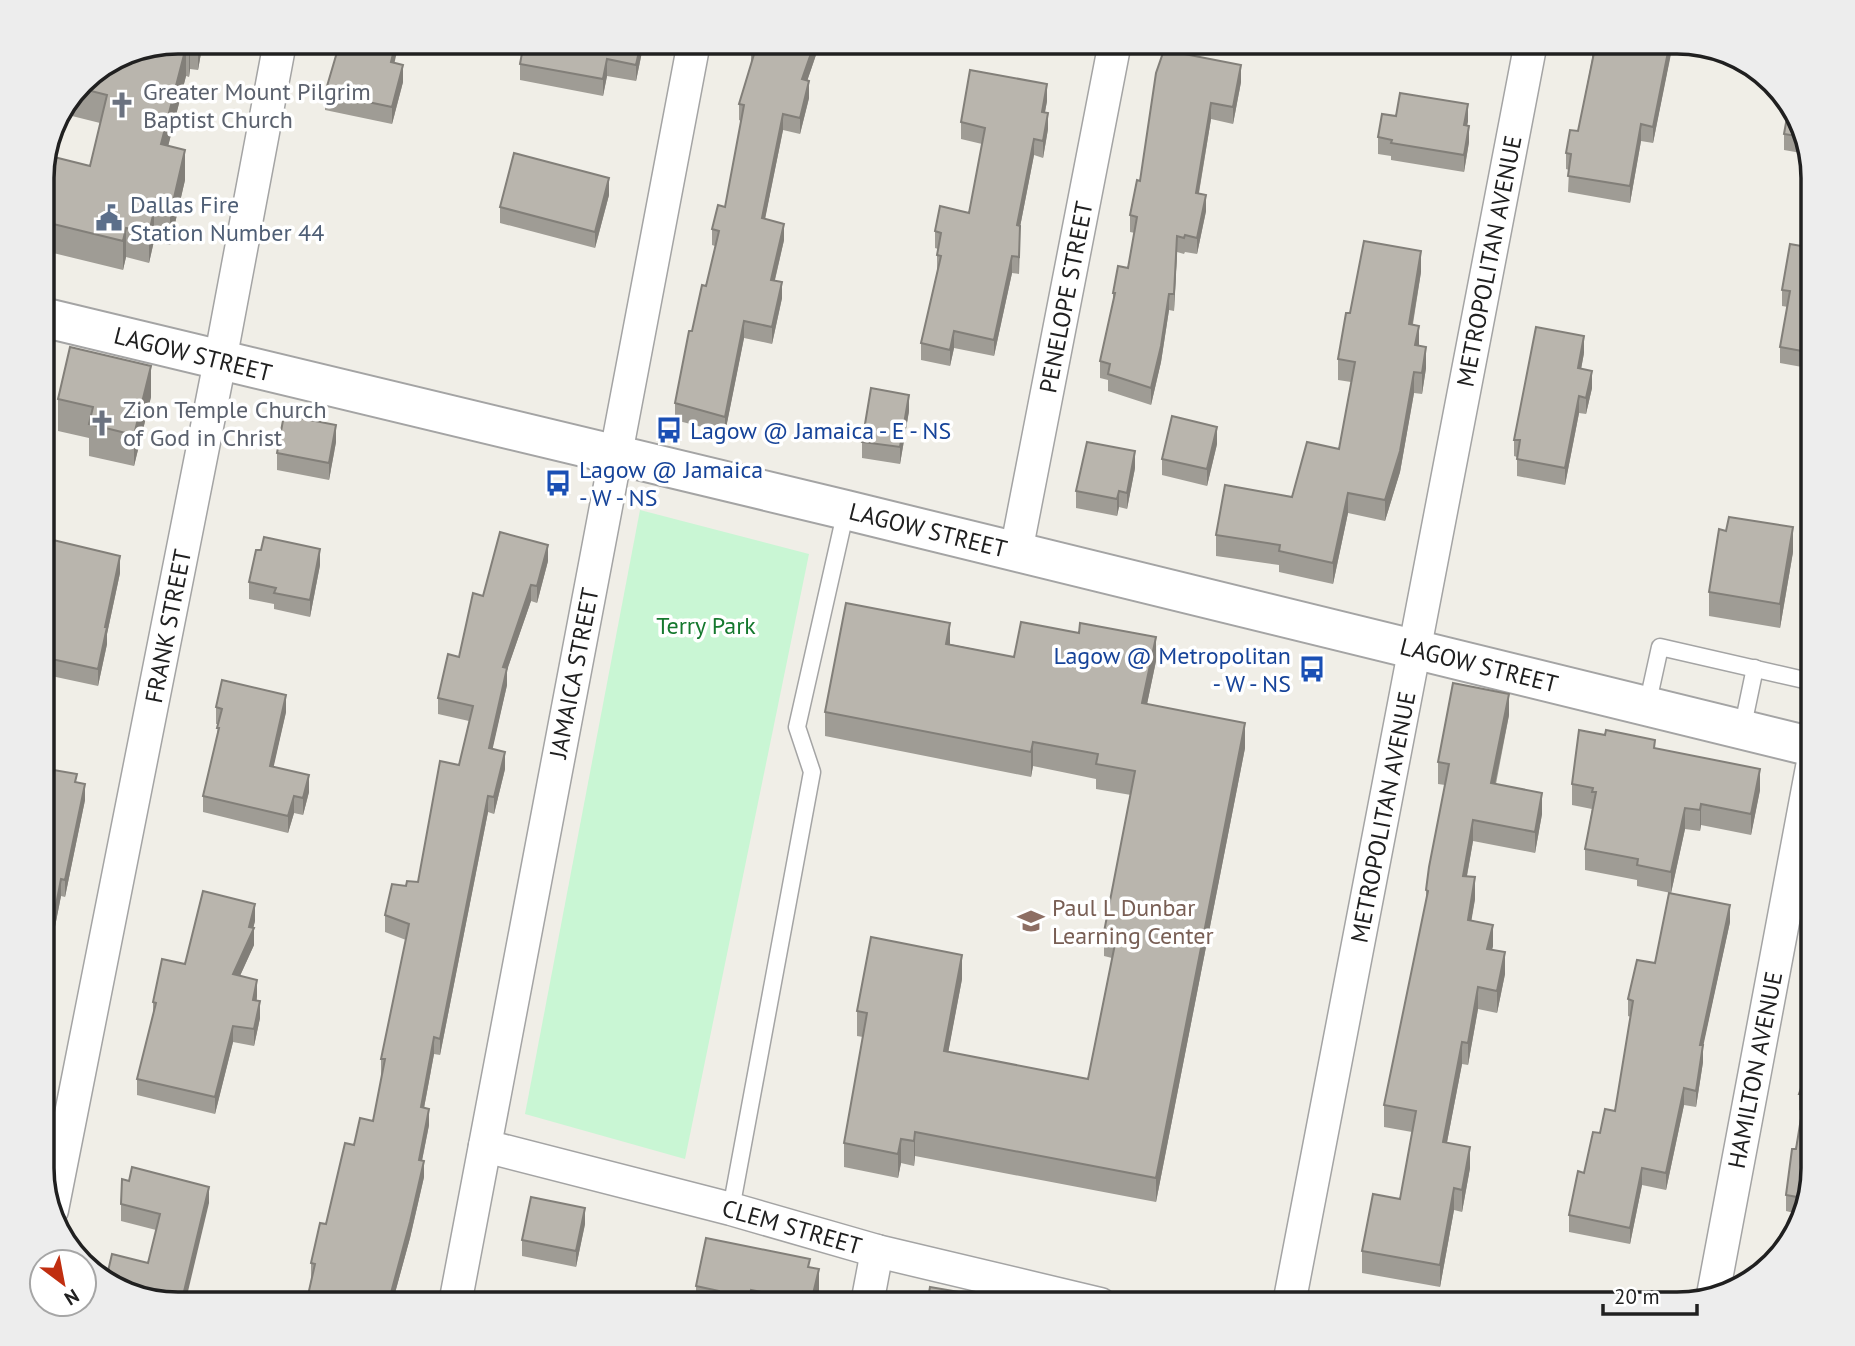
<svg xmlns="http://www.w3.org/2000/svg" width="1855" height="1346" viewBox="0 0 1855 1346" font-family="'PT Sans',sans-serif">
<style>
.park{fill:#c9f6d4}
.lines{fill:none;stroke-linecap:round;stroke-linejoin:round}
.service-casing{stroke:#a4a4a4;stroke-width:19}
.minor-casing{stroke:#a4a4a4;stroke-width:35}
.tertiary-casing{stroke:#a4a4a4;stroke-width:42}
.service{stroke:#fff;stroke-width:16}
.minor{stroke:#fff;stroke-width:32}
.tertiary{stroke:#fff;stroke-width:38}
.wall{fill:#9f9c95}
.shaded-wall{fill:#827f79}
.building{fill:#b9b5ad;stroke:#827f79;stroke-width:2}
.labels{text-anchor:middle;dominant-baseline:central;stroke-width:7;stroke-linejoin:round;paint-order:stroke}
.worship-label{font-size:24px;fill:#5b616d;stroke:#fff;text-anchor:start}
.service-label{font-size:24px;fill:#4e5e75;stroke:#fff;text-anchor:start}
.street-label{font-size:24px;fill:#202020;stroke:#fff}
.transit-label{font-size:24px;fill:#164399;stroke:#fff;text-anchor:start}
.park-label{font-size:24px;fill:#15782e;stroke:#fff}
.education-label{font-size:24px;fill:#785e54;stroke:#fff;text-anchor:start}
.rim{fill:none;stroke:#202020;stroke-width:3.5}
</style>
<rect width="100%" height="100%" fill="#f0eee7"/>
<path class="park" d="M 640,510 L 809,554 L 685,1159 L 525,1114 Z"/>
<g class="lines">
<g class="service-casing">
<g id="service">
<path d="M 1647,706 L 1660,647 L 1813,682"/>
<path d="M 1742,730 L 1755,668"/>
<path d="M 731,1209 L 812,772 L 797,727 L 846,510"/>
</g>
</g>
<g class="minor-casing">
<g id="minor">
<path d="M 1016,552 L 1115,42"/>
<path d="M 485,1146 L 731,1209 L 877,1251 L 1100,1304"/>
<path d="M 52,1210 L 220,361 L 280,42"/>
<path d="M 1713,1295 L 1813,762"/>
<path d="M 455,1304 L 694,42"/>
<path d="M 867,1304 L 877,1251"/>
<path d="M 1289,1304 L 1531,42"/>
</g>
</g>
<g class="tertiary-casing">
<path id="tertiary" d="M 42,317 L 846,510 L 1813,747"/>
</g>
<use href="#service" class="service"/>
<use href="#minor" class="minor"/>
<use href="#tertiary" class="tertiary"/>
</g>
<g class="wall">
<path d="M 178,42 L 203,42 L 198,70 L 190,69 L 189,77 L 186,76 L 168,146 L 185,180 L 170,245 L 154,241 L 149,263 L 126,257 L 123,270 L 45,251 L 45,245 L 42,244 L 42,169 L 90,166 L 100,123 L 60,113 L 88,76 Z"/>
<path d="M 644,42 L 636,81 L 607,76 L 603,96 L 520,80 L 520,64 Z"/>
<path d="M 746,42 L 833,42 L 830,53 L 818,49 L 807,81 L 809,98 L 800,134 L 783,130 L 765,218 L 784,240 L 775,280 L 782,298 L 772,344 L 744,338 L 725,433 L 675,420 L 675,403 L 692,331 L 706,286 L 715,246 L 712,245 L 712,229 L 725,207 L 741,121 L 739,120 L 739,104 L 751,64 L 751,53 L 746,52 Z"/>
<path d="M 1592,42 L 1673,42 L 1653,143 L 1641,141 L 1630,203 L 1568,192 L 1569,170 L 1566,169 L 1566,153 L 1578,131 L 1592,59 Z"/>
<path d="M 395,63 L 403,82 L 392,124 L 325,110 L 325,93 Z"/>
<path d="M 1156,73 L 1241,82 L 1233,124 L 1211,119 L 1199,193 L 1206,211 L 1197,254 L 1185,252 L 1184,254 L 1177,252 L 1174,311 L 1169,310 L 1161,362 L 1151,405 L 1108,391 L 1108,380 L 1100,378 L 1100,361 L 1113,302 L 1113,293 L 1128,268 L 1135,233 L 1130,232 L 1130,215 L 1140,181 Z"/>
<path d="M 1047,101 L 1045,112 L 1048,129 L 1043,158 L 1034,155 L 1020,227 L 1019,274 L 1012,273 L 994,356 L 954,348 L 950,366 L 921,360 L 921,343 L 937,272 L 937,255 L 938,249 L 935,248 L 935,231 L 969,213 L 982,144 L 961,139 L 961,122 Z"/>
<path d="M 1396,116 L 1468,121 L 1467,125 L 1469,142 L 1464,172 L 1391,160 L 1391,156 L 1378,154 L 1378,137 Z"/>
<path d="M 1799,117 L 1807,154 L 1784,150 L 1784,134 Z"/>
<path d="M 609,195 L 595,248 L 500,223 L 500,207 Z"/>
<path d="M 1813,248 L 1813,369 L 1780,363 L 1780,347 L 1788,307 L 1782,306 L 1782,290 Z"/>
<path d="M 1421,272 L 1413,324 L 1426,368 L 1422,394 L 1414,393 L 1400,472 L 1385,521 L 1348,513 L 1333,584 L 1279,572 L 1279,565 L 1216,556 L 1216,535 L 1292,497 L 1339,449 L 1351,382 L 1338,380 L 1338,359 L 1350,313 Z"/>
<path d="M 1584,353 L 1581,369 L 1592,388 L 1586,414 L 1579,413 L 1565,485 L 1517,476 L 1517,457 L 1514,456 L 1514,440 Z"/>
<path d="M 151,397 L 134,466 L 89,456 L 89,438 L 58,431 L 58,399 Z"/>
<path d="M 909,411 L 900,464 L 862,458 L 862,442 Z"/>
<path d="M 336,442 L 329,480 L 277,470 L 277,453 Z"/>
<path d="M 1217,444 L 1207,486 L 1162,475 L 1162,459 Z"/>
<path d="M 1135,468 L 1127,509 L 1119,507 L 1117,516 L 1076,508 L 1076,491 Z"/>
<path d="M 1793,552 L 1780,628 L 1709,616 L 1709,592 Z"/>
<path d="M 548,561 L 537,603 L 531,601 L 507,670 L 507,685 L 492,749 L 505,769 L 494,814 L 488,812 L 440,1055 L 434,1054 L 424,1108 L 429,1125 L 422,1160 L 424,1177 L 410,1238 L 392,1304 L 306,1304 L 311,1280 L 311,1263 L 326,1224 L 354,1145 L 373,1121 L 382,1075 L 381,1075 L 381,1059 L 406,940 L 385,932 L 385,915 L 406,886 L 418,882 L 459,765 L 469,721 L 438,714 L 438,698 L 459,657 L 483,596 Z"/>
<path d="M 42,564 L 120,573 L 107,634 L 107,644 L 98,686 L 42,674 L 42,644 L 47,620 L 42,619 Z"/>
<path d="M 320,565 L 310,617 L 274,609 L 274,604 L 249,599 L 249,582 Z"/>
<path d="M 950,644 L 1014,657 L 1156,661 L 1147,704 L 1245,748 L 1156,1202 L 915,1156 L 914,1166 L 901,1163 L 898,1178 L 844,1167 L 844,1143 L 863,1037 L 857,1036 L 857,1011 L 962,979 L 948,1052 L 1088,1079 L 1112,958 L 1104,956 L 1104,932 L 1131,795 L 1096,789 L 1096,779 L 1033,766 L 1031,777 L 825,736 L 825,712 Z"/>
<path d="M 216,707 L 286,712 L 273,767 L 309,792 L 303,815 L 294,813 L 288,833 L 203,812 L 203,796 L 217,737 L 218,724 L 216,724 Z"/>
<path d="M 1509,715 L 1496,784 L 1542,814 L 1535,853 L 1473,841 L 1467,876 L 1475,899 L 1471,920 L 1493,946 L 1492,949 L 1505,974 L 1497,1013 L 1478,1009 L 1468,1065 L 1462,1064 L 1447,1142 L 1470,1168 L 1462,1212 L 1454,1210 L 1440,1287 L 1362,1273 L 1362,1251 L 1400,1199 L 1412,1132 L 1384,1127 L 1384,1105 L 1426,900 L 1426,890 L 1445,785 L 1438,784 L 1438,762 Z"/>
<path d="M 1655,749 L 1760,790 L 1751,835 L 1701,825 L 1700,831 L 1685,829 L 1671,893 L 1637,886 L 1637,880 L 1585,870 L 1585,849 L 1592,809 L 1572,805 L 1572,784 Z"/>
<path d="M 42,768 L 77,783 L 85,800 L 65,897 L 61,896 L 50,952 L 43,951 Z"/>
<path d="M 255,921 L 253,928 L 254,945 L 240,976 L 257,996 L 257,1000 L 260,1018 L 254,1046 L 233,1042 L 215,1114 L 137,1095 L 137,1079 L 153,1014 L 153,1002 L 185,964 Z"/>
<path d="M 1730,922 L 1703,1045 L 1703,1062 L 1696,1107 L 1684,1105 L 1666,1190 L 1642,1185 L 1630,1244 L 1569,1232 L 1569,1215 L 1584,1173 L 1600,1133 L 1615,1111 L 1631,1017 L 1628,1016 L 1628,999 L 1655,963 Z"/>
<path d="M 1813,1002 L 1813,1168 L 1798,1214 L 1786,1211 L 1786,1195 L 1803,1111 L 1799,1110 L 1799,1094 L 1812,1057 L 1806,1056 L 1806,1040 Z"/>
<path d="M 209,1203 L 156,1230 L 121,1221 L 121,1204 Z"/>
<path d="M 585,1224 L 576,1267 L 522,1256 L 522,1240 Z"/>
<path d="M 810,1267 L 819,1300 L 818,1304 L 696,1304 L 696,1286 Z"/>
</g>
<g class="shaded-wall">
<path d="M 190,42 L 190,69 L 189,77 L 189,47 Z"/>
<path d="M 198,42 L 203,42 L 198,70 Z"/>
<path d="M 396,42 L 399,42 L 391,79 L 391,62 Z"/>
<path d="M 641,42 L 644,42 L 636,81 L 636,65 Z"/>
<path d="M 815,42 L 818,42 L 818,49 L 802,96 L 802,79 Z"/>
<path d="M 1670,42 L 1673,42 L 1673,44 L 1653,143 L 1653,127 Z"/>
<path d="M 186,47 L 186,76 L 161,174 L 161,144 Z"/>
<path d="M 607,59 L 607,76 L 603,96 L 603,79 Z"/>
<path d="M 403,65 L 403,82 L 392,124 L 392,107 Z"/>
<path d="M 1241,65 L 1241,82 L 1233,124 L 1233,107 Z"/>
<path d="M 809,81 L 809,98 L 800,134 L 800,118 Z"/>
<path d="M 1047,84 L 1047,101 L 1042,128 L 1042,112 Z"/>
<path d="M 1211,103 L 1211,119 L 1196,209 L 1196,193 Z"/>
<path d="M 1468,104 L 1468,121 L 1464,141 L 1464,125 Z"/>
<path d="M 1048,113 L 1048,129 L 1043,158 L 1043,141 Z"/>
<path d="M 783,114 L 783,130 L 762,234 L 762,218 Z"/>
<path d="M 1641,124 L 1641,141 L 1630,203 L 1630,186 Z"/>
<path d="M 1469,126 L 1469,142 L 1464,172 L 1464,155 Z"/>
<path d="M 1034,139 L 1034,155 L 1020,227 L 1019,274 L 1017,225 Z"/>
<path d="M 185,150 L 185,180 L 170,245 L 170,215 Z"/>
<path d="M 609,178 L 609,195 L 595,248 L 595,232 Z"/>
<path d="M 1206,195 L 1206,211 L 1197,254 L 1197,238 Z"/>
<path d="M 154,211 L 154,241 L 149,263 L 149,233 Z"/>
<path d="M 784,224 L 784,240 L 771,296 L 771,280 Z"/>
<path d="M 126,228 L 126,257 L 123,270 L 123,241 Z"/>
<path d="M 1177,236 L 1177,252 L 1174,311 L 1174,294 Z"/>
<path d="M 1421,251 L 1421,272 L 1409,345 L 1409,324 Z"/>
<path d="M 1012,256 L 1012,273 L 994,356 L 994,340 Z"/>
<path d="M 782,282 L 782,298 L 772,344 L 772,327 Z"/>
<path d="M 1169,294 L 1169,310 L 1161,362 L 1151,405 L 1151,388 Z"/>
<path d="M 744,321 L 744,338 L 725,433 L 725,417 Z"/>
<path d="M 1419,326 L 1419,346 L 1415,345 Z"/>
<path d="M 954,331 L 954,348 L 950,366 L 950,350 Z"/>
<path d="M 1584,336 L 1584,353 L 1578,385 L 1578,368 Z"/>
<path d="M 1426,347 L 1426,368 L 1422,394 L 1422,373 Z"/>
<path d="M 151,366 L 151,397 L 134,466 L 134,435 Z"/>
<path d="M 1592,371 L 1592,388 L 1586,414 L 1586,398 Z"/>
<path d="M 1414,372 L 1414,393 L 1400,472 L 1385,521 L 1385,500 Z"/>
<path d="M 909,395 L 909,411 L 900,464 L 900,447 Z"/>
<path d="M 1579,396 L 1579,413 L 1565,485 L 1565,468 Z"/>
<path d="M 336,425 L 336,442 L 329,480 L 329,463 Z"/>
<path d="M 1217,427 L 1217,444 L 1207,486 L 1207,469 Z"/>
<path d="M 1135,451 L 1135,468 L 1127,509 L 1127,493 Z"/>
<path d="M 1119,491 L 1119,507 L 1117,516 L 1117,499 Z"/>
<path d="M 1348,493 L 1348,513 L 1333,584 L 1333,563 Z"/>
<path d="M 1793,527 L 1793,552 L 1780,628 L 1780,604 Z"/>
<path d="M 548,545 L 548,561 L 537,603 L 537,586 Z"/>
<path d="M 320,549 L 320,565 L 310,617 L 310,600 Z"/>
<path d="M 120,556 L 120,573 L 107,634 L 107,644 L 98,686 L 98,669 L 105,627 Z"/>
<path d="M 531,585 L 531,601 L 507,670 L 507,685 L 489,765 L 489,748 L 503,667 Z"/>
<path d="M 950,623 L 950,647 L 946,644 Z"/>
<path d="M 1156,637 L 1156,661 L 1142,728 L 1142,703 Z"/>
<path d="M 1509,694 L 1509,715 L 1491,804 L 1491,783 Z"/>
<path d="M 286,695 L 286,712 L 270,783 L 270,766 Z"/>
<path d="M 1245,723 L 1245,748 L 1156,1202 L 1156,1178 Z"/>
<path d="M 1033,742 L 1033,766 L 1031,777 L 1031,752 Z"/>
<path d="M 505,752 L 505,769 L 494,814 L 494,797 Z"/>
<path d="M 1760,769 L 1760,790 L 1751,835 L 1751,814 Z"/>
<path d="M 309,775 L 309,792 L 303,815 L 303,798 Z"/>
<path d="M 85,784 L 85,800 L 65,897 L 65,880 Z"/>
<path d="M 1542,793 L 1542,814 L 1535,853 L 1535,832 Z"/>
<path d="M 294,796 L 294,813 L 288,833 L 288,816 Z"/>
<path d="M 488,796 L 488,812 L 440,1055 L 440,1039 Z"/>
<path d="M 1701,804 L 1701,825 L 1700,831 L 1700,810 Z"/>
<path d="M 1685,808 L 1685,829 L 1671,893 L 1671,872 Z"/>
<path d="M 1473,820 L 1473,841 L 1463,897 L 1463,876 Z"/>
<path d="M 1475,877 L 1475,899 L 1468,941 L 1468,920 Z"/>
<path d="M 61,879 L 61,896 L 50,952 L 50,936 Z"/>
<path d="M 255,904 L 255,921 L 252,933 L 254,928 L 254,945 L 233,991 L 233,974 L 249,927 Z"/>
<path d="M 1730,905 L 1730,922 L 1700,1061 L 1700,1045 Z"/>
<path d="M 1493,925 L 1493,946 L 1487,970 L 1487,949 Z"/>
<path d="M 1505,952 L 1505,974 L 1497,1013 L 1497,991 Z"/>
<path d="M 962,955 L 962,979 L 944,1075 L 944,1051 Z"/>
<path d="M 257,980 L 257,996 L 253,1016 L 253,1000 Z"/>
<path d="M 1478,987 L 1478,1009 L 1468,1065 L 1468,1043 Z"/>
<path d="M 260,1001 L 260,1018 L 254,1046 L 254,1029 Z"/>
<path d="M 233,1026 L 233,1042 L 215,1114 L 215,1097 Z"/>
<path d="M 434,1037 L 434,1054 L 421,1124 L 421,1107 Z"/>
<path d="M 1462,1042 L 1462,1064 L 1443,1163 L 1443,1142 Z"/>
<path d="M 1703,1045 L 1703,1062 L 1696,1107 L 1696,1091 Z"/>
<path d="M 1684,1088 L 1684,1105 L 1666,1190 L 1666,1173 Z"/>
<path d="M 429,1109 L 429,1125 L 419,1176 L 419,1160 Z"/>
<path d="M 915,1132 L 915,1156 L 914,1166 L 914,1141 Z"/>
<path d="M 901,1139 L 901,1163 L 898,1178 L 898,1154 Z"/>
<path d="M 1470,1147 L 1470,1168 L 1462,1212 L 1462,1190 Z"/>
<path d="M 424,1161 L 424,1177 L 410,1238 L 392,1304 L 388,1304 Z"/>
<path d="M 1642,1168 L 1642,1185 L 1630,1244 L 1630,1228 Z"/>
<path d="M 209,1187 L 209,1203 L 185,1304 L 181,1304 Z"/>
<path d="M 1454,1188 L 1454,1210 L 1440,1287 L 1440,1265 Z"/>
<path d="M 585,1208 L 585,1224 L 576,1267 L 576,1251 Z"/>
<path d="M 819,1269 L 819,1300 L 818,1304 L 813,1304 L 813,1294 Z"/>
</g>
<g class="building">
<path d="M 178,42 L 190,42 L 189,47 L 186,47 L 161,144 L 185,150 L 170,215 L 154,211 L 149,233 L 126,228 L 123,241 L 45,222 L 46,216 L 42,215 L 42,169 L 46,155 L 90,166 L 107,95 L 79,88 L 88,76 Z"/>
<path d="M 340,42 L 396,42 L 391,62 L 403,65 L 392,107 L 325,93 Z"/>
<path d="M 524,42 L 641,42 L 636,65 L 607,59 L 603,79 L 520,64 Z"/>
<path d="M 753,42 L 815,42 L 802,79 L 809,81 L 800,118 L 783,114 L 762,218 L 784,224 L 771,280 L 782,282 L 772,327 L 744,321 L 725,417 L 675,403 L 689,331 L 692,331 L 702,285 L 706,286 L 719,231 L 712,229 L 718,205 L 725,207 L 744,105 L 739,104 L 755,51 L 751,50 Z"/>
<path d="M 1592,42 L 1670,42 L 1653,127 L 1641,124 L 1630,186 L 1568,176 L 1571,154 L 1566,153 L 1570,130 L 1578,131 L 1596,43 Z"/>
<path d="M 1164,50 L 1241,65 L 1233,107 L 1211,103 L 1196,193 L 1206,195 L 1197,238 L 1185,235 L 1184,238 L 1177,236 L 1174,294 L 1169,294 L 1161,346 L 1151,388 L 1108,374 L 1110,364 L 1100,361 L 1115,293 L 1113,293 L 1118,266 L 1128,268 L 1137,217 L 1130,215 L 1137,180 L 1140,181 L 1156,73 Z"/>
<path d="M 970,70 L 1047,84 L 1042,112 L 1048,113 L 1043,141 L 1034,139 L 1017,225 L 1020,226 L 1019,257 L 1012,256 L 994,340 L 954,331 L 950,350 L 921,343 L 941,256 L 937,255 L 941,233 L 935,231 L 940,206 L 969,213 L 985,128 L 961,122 Z"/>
<path d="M 1400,93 L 1468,104 L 1464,125 L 1469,126 L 1464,155 L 1391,143 L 1392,140 L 1378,137 L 1382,114 L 1396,116 Z"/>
<path d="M 1789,106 L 1799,117 L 1803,137 L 1784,134 Z"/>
<path d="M 514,153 L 609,178 L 595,232 L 500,207 Z"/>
<path d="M 1364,241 L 1421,251 L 1409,324 L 1419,326 L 1415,345 L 1426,347 L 1422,373 L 1414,372 L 1400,451 L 1385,500 L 1348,493 L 1333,563 L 1279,551 L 1280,545 L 1216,535 L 1225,485 L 1292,497 L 1307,442 L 1339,449 L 1355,362 L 1338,359 L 1346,313 L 1350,313 Z"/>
<path d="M 1790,244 L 1813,248 L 1813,353 L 1780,347 L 1790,291 L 1782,290 Z"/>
<path d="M 1536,327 L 1584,336 L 1578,368 L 1592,371 L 1586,398 L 1579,396 L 1565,468 L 1517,459 L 1520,440 L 1514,440 Z"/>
<path d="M 70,347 L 151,366 L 134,435 L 89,424 L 93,407 L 58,399 Z"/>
<path d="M 871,388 L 909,395 L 900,447 L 862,442 Z"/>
<path d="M 284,415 L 336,425 L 329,463 L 277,453 Z"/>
<path d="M 1172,416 L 1217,427 L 1207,469 L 1162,459 Z"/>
<path d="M 1087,442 L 1135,451 L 1127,493 L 1119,491 L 1117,499 L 1076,491 Z"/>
<path d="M 1729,517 L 1793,527 L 1780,604 L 1709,592 L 1719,529 L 1726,531 Z"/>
<path d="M 500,532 L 548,545 L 537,586 L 531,585 L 503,667 L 507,668 L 489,748 L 505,752 L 494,797 L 488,796 L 440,1039 L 434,1037 L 421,1107 L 429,1109 L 419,1160 L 424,1161 L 410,1222 L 388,1304 L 306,1304 L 315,1264 L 311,1263 L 320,1223 L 326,1224 L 345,1143 L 354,1145 L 360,1118 L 373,1121 L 385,1059 L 381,1059 L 409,924 L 385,915 L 392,884 L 406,886 L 407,881 L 418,882 L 440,761 L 459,765 L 473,706 L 438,698 L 448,654 L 459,657 L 473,593 L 483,596 Z"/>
<path d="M 264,537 L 320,549 L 310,600 L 274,593 L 276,588 L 249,582 L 256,550 L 261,550 Z"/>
<path d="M 53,540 L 120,556 L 105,627 L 107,627 L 98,669 L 42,657 L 42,643 L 50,604 L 42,602 L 42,564 L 47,565 Z"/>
<path d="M 846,603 L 950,623 L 946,644 L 1014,657 L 1021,622 L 1079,633 L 1080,623 L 1156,637 L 1142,703 L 1245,723 L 1156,1178 L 915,1132 L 914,1141 L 901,1139 L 898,1154 L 844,1143 L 867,1013 L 857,1011 L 871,937 L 962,955 L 944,1051 L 1088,1079 L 1117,934 L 1104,932 L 1135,771 L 1096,764 L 1098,754 L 1033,742 L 1031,752 L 825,712 Z"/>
<path d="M 222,680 L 286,695 L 270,766 L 309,775 L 303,798 L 294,796 L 288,816 L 203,796 L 219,728 L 217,728 L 222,709 L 216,707 Z"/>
<path d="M 1453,683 L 1509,694 L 1491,783 L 1542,793 L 1535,832 L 1473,820 L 1463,876 L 1475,877 L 1468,920 L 1493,925 L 1487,949 L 1505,952 L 1497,991 L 1478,987 L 1468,1043 L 1462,1042 L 1443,1142 L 1470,1147 L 1462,1190 L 1454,1188 L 1440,1265 L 1362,1251 L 1373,1194 L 1400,1199 L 1416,1111 L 1384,1105 L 1428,891 L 1426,890 L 1429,867 L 1449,764 L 1438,762 Z"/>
<path d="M 1579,730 L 1605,735 L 1606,730 L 1655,740 L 1654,748 L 1760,769 L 1751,814 L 1701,804 L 1700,810 L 1685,808 L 1671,872 L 1637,865 L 1638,859 L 1585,849 L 1596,792 L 1592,792 L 1593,788 L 1572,784 Z"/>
<path d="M 42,768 L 77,774 L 75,782 L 85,784 L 65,880 L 61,879 L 50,936 L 43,934 L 42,936 Z"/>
<path d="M 203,891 L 255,904 L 249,927 L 254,928 L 233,974 L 257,980 L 253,1000 L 260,1001 L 254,1029 L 233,1026 L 215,1097 L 137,1079 L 156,1003 L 153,1002 L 162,959 L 185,964 Z"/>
<path d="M 1669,893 L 1730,905 L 1700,1045 L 1703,1045 L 1696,1091 L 1684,1088 L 1666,1173 L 1642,1168 L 1630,1228 L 1569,1215 L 1578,1171 L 1584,1173 L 1593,1132 L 1600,1133 L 1605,1109 L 1615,1111 L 1633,1001 L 1628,999 L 1637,960 L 1655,963 Z"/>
<path d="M 1813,1002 L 1813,1041 L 1806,1040 Z"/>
<path d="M 1813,1053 L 1813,1168 L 1803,1198 L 1786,1195 L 1792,1149 L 1796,1149 L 1805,1094 L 1799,1094 Z"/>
<path d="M 132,1167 L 209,1187 L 181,1304 L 178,1304 L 106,1280 L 112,1254 L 148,1263 L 160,1214 L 121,1204 L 122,1179 L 129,1181 Z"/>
<path d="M 531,1197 L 585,1208 L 576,1251 L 522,1240 Z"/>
<path d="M 706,1238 L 810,1259 L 808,1267 L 819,1269 L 813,1294 L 803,1292 L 802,1300 L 751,1290 L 748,1302 L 718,1296 L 719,1291 L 696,1286 Z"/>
<path d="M 930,1287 L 971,1294 L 971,1304 L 927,1304 Z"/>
</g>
<defs>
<g id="church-bare" transform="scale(2.1)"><path d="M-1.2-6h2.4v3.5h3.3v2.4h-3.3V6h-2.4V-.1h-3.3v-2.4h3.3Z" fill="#6b7280" stroke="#fff" stroke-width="2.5" paint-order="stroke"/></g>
<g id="civic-bare" transform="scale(2.1)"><path d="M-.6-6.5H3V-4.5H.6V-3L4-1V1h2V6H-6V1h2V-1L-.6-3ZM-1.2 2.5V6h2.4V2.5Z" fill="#5c6f8a" stroke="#fff" stroke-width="2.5" paint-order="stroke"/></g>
<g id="bus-bare" transform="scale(2.1)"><path d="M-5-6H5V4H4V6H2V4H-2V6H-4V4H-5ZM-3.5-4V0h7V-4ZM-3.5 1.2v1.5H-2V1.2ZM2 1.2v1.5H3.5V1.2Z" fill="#1a4fb4" stroke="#fff" stroke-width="2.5" paint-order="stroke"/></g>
<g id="school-bare" transform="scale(2.1)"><path d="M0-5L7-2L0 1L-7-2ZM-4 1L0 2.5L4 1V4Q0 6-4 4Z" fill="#8d6e63" stroke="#fff" stroke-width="2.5" paint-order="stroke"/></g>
</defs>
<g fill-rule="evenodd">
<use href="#church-bare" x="122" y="105"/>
<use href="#civic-bare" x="109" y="218"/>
<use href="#church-bare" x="102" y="423"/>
<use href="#bus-bare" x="669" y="430"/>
<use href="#bus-bare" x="558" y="483"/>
<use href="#bus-bare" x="1312" y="669"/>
<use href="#school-bare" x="1031" y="921"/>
</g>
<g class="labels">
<g class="worship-label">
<text x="143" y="91">Greater Mount Pilgrim<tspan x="143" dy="28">Baptist Church</tspan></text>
<text x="123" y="409">Zion Temple Church<tspan x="123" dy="28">of God in Christ</tspan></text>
</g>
<g class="service-label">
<text x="130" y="204">Dallas Fire<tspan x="130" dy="28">Station Number 44</tspan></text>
</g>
<g class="street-label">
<text transform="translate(1489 261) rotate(-79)">METROPOLITAN AVENUE</text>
<text transform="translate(1066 297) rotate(-79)">PENELOPE STREET</text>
<text transform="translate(193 354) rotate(14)">LAGOW STREET</text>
<text transform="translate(928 530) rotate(14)">LAGOW STREET</text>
<text transform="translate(168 626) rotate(-79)">FRANK STREET</text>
<text transform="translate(1479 665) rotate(14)">LAGOW STREET</text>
<text transform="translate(574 673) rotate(-79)">JAMAICA STREET</text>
<text transform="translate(1383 817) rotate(-79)">METROPOLITAN AVENUE</text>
<text transform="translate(1755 1070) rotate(-79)">HAMILTON AVENUE</text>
<text transform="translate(792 1227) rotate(16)">CLEM STREET</text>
</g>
<g class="transit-label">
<text x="690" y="430">Lagow @ Jamaica - E - NS</text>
<text x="579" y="469">Lagow @ Jamaica<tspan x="579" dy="28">- W - NS</tspan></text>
<text x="1291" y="655" text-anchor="end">Lagow @ Metropolitan<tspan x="1291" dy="28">- W - NS</tspan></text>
</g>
<g class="park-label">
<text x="706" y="625">Terry Park</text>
</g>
<g class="education-label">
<text x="1052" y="907">Paul L Dunbar<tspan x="1052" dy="28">Learning Center</tspan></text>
</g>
</g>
<path d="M0 0H1855V1346H0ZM178 54H1677A124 124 0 0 1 1801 178V1168A124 124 0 0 1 1677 1292H178A124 124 0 0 1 54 1168V178A124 124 0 0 1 178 54Z" fill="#ededed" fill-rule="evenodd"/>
<path class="rim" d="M178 54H1677A124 124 0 0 1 1801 178V1168A124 124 0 0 1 1677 1292H178A124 124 0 0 1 54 1168V178A124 124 0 0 1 178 54Z"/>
<g transform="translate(63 1283) rotate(148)"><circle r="33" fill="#ffffff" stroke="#a6a6a6" stroke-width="2"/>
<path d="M0-5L12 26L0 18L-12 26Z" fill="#c02e10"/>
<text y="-10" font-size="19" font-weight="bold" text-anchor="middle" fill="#202020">N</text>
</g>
<path d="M1603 1304v10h94v-10" fill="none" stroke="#202020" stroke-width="3.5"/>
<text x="1614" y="1304" font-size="21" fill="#202020" stroke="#ffffff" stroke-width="5" paint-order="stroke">20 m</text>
</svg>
